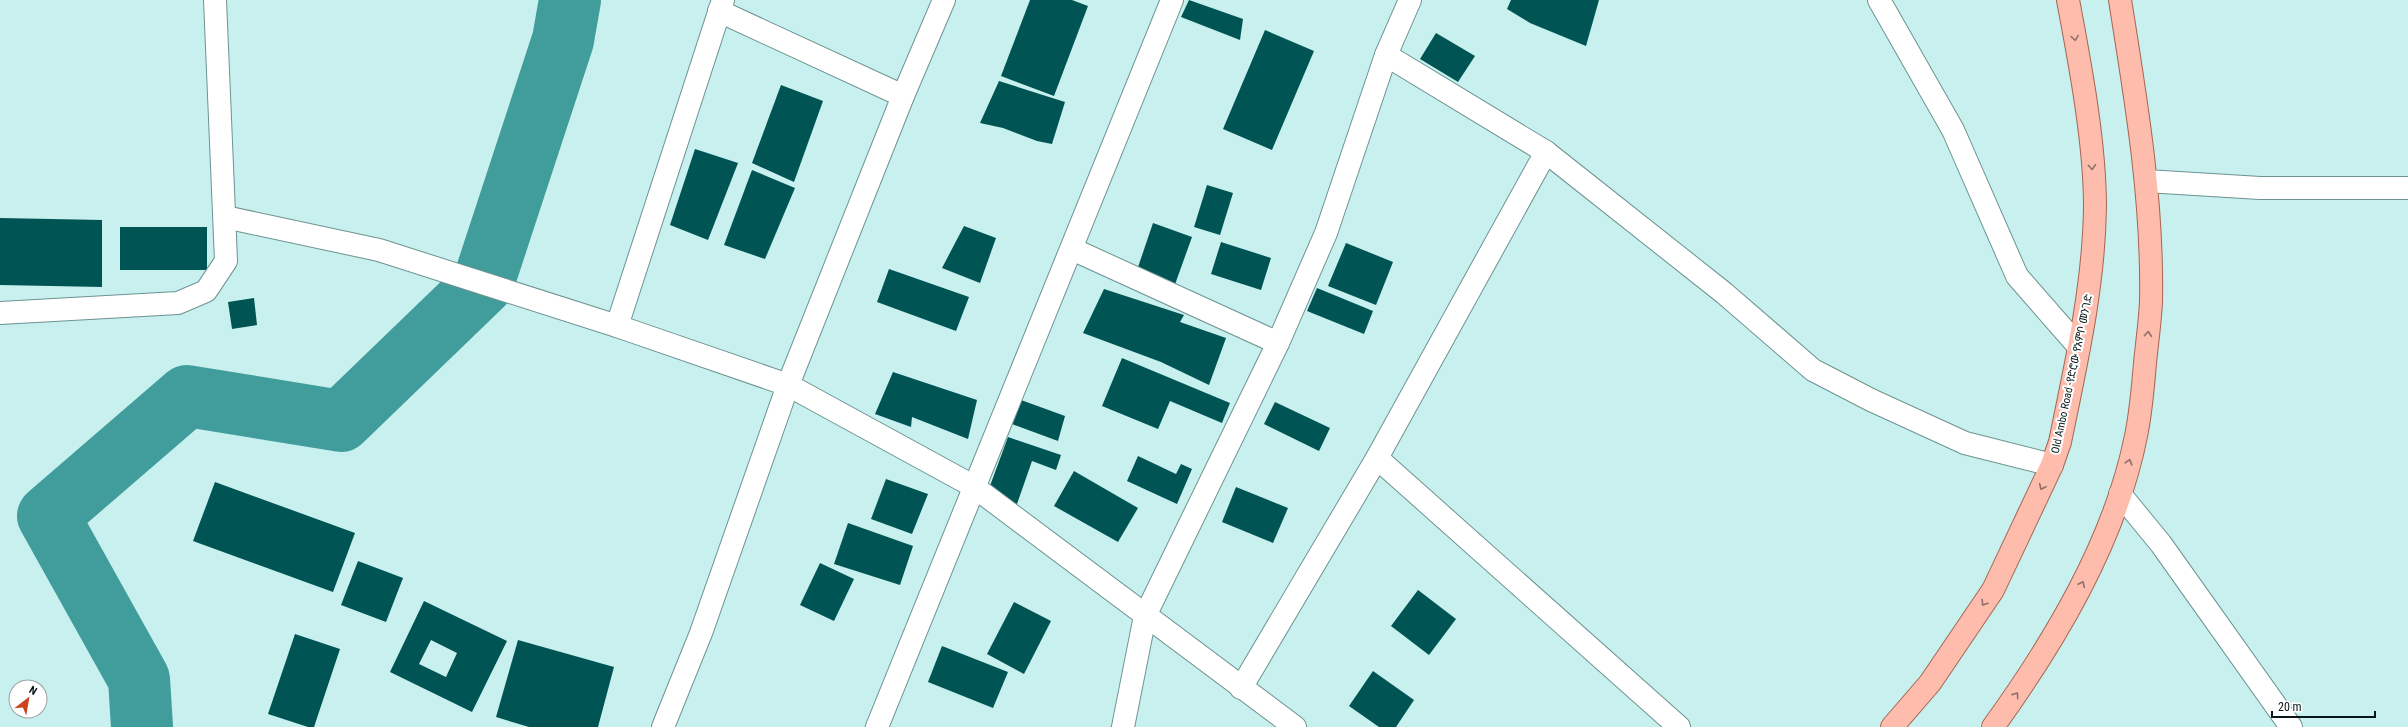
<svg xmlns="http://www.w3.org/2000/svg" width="2408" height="727" viewBox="0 0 2408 727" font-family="'Roboto Condensed','Noto Sans Ethiopic',sans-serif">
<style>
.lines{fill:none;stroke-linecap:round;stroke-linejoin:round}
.river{stroke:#419d9c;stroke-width:62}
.building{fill:#005554;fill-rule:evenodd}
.street-casing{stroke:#6d9392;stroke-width:24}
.primary-casing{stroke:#a66553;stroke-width:24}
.street{stroke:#fff;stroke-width:22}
.primary{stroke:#fdbcac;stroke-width:22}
.oneway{stroke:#8e7168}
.labels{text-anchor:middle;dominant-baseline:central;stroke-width:4;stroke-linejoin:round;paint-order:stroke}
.street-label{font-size:11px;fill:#071616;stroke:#fff}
</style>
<rect width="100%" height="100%" fill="#c7f0ee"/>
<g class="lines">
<path class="river" d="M 142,727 L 139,679 L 48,516 L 187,396 L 341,421 L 483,284 L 563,40 L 570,0"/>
</g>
<g class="building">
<path d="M 1030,0 L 1072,0 L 1088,6 L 1054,96 L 1001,76 Z"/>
<path d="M 1189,0 L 1243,19 L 1240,40 L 1181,17 Z"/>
<path d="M 1511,0 L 1599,0 L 1586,46 L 1530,23 L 1507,9 Z"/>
<path d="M 1265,30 L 1314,51 L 1272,150 L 1223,129 Z"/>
<path d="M 1436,33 L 1475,56 L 1458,82 L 1420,59 Z"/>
<path d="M 999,81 L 1065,102 L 1052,144 L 1037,141 L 1003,128 L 980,123 Z"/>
<path d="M 781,85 L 823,101 L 794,182 L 752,163 Z"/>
<path d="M 695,149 L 738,163 L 708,240 L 670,225 Z"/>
<path d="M 752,170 L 795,188 L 765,259 L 724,245 Z"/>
<path d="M 1207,185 L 1233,193 L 1220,235 L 1194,227 Z"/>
<path d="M 0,218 L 102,220 L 102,287 L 0,285 Z"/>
<path d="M 1153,223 L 1192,237 L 1173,290 L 1135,276 Z"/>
<path d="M 964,226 L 996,238 L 980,283 L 942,268 Z"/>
<rect x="120" y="227" width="87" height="43"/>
<path d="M 1221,242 L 1271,258 L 1261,290 L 1211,274 Z"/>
<path d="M 1346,243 L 1393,262 L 1376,305 L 1328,286 Z"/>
<path d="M 889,269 L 969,297 L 956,331 L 877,302 Z"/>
<path d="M 1317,288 L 1373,311 L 1364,334 L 1307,311 Z"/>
<path d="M 1104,289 L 1184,315 L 1180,322 L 1226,338 L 1209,385 L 1161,362 L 1083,333 Z"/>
<path d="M 254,298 L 257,325 L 232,329 L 228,302 Z"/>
<path d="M 1122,358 L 1230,403 L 1222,423 L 1170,401 L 1158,429 L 1102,406 Z"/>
<path d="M 893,372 L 977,400 L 968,439 L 912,417 L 911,427 L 875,414 Z"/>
<path d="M 1021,400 L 1065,416 L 1058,441 L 1009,423 Z"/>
<path d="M 1275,402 L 1330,428 L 1319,451 L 1264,424 Z"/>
<path d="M 1008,437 L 1061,455 L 1056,470 L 1032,461 L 1017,504 L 987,494 Z"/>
<path d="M 1138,456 L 1176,474 L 1181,464 L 1192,469 L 1177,504 L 1127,481 Z"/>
<path d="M 1074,471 L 1138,508 L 1118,542 L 1054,506 Z"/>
<path d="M 886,479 L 928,494 L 912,534 L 871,519 Z"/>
<path d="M 215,482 L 355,533 L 333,592 L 193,541 Z"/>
<path d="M 1236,487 L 1288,508 L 1273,543 L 1222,522 Z"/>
<path d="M 848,523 L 913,546 L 900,585 L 834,564 Z"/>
<path d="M 358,561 L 403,578 L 386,622 L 341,605 Z"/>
<path d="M 820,563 L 854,579 L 834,621 L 800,605 Z"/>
<path d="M 1418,590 L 1456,619 L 1429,655 L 1391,626 Z"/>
<path d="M 424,601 L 507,641 L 472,712 L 390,672 ZM 431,640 L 457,653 L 446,677 L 419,664 Z"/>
<path d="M 1014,602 L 1051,621 L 1024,674 L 987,654 Z"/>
<path d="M 295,634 L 340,649 L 314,727 L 308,727 L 268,714 Z"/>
<path d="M 518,640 L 614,667 L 598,727 L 529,727 L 496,717 Z"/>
<path d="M 942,646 L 1008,672 L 993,708 L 928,682 Z"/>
<path d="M 1373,671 L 1414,700 L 1396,727 L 1379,727 L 1349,706 Z"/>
</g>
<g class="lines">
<g class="street-casing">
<g id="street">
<path d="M 1879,0 L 1953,130 L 2017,276 L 2079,347"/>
<path d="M 719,11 L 903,96"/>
<path d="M 1386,55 L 1546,152 L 1724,293 L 1813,370 L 1871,400 L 1965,443 L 2052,465"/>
<path d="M 2146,181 L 2260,188 L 2408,188"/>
<path d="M 225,217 L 379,250 L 617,326 L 788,385 L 973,486 L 1295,727"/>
<path d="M 1072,249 L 1278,343"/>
<path d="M 0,313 L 178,303 L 206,291 L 226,261 L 215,0"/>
<path d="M 617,326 L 723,0"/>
<path d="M 1377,458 L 1679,727"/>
<path d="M 2120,494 L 2161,544 L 2291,727"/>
<path d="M 1241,688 L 1377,458 L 1546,152"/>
<path d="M 663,727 L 701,633 L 788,385 L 903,96 L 944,0"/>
<path d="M 877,727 L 1172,0"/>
<path d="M 1123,727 L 1145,616 L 1278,343 L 1326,233 L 1386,55 L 1410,0"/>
</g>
</g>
<g class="primary-casing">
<g id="primary">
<path d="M 1892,727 L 1930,683 L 1993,590 L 2052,465 L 2060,442 C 2076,364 2094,286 2095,207 C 2095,142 2080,64 2068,0"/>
<path d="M 1993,727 C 2055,641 2115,541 2136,436 C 2141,412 2143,387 2145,363 C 2147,343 2150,322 2151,302 C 2153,200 2136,100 2120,0"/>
</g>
</g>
<use href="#street" class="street"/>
<use href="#primary" class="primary"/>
</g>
<defs><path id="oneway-chevron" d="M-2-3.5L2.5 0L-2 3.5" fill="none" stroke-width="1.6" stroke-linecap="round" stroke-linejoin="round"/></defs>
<g class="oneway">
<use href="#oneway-chevron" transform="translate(2075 38) rotate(81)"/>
<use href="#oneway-chevron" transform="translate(2092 167) rotate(86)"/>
<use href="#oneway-chevron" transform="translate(2148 334) rotate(-85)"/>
<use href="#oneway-chevron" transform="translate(2129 462) rotate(-74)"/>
<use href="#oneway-chevron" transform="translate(2042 487) rotate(115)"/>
<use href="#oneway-chevron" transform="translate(2082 584) rotate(-64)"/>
<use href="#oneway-chevron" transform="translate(1984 603) rotate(123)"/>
<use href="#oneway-chevron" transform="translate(2016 695) rotate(-55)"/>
</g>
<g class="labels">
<g class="street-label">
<text transform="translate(2072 374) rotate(-78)">Old Ambo Road -የድሮው የአምቦ መንገድ</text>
</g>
</g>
<g transform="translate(28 699) rotate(31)"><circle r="19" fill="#ffffff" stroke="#9ca2a2"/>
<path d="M0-3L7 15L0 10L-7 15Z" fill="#cd431e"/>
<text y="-6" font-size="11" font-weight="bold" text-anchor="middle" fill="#071616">N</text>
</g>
<path d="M2272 711v6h103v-6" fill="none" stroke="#071616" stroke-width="2"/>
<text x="2278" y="711" font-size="12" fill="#071616" stroke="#ffffff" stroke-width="3" paint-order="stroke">20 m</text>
</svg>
